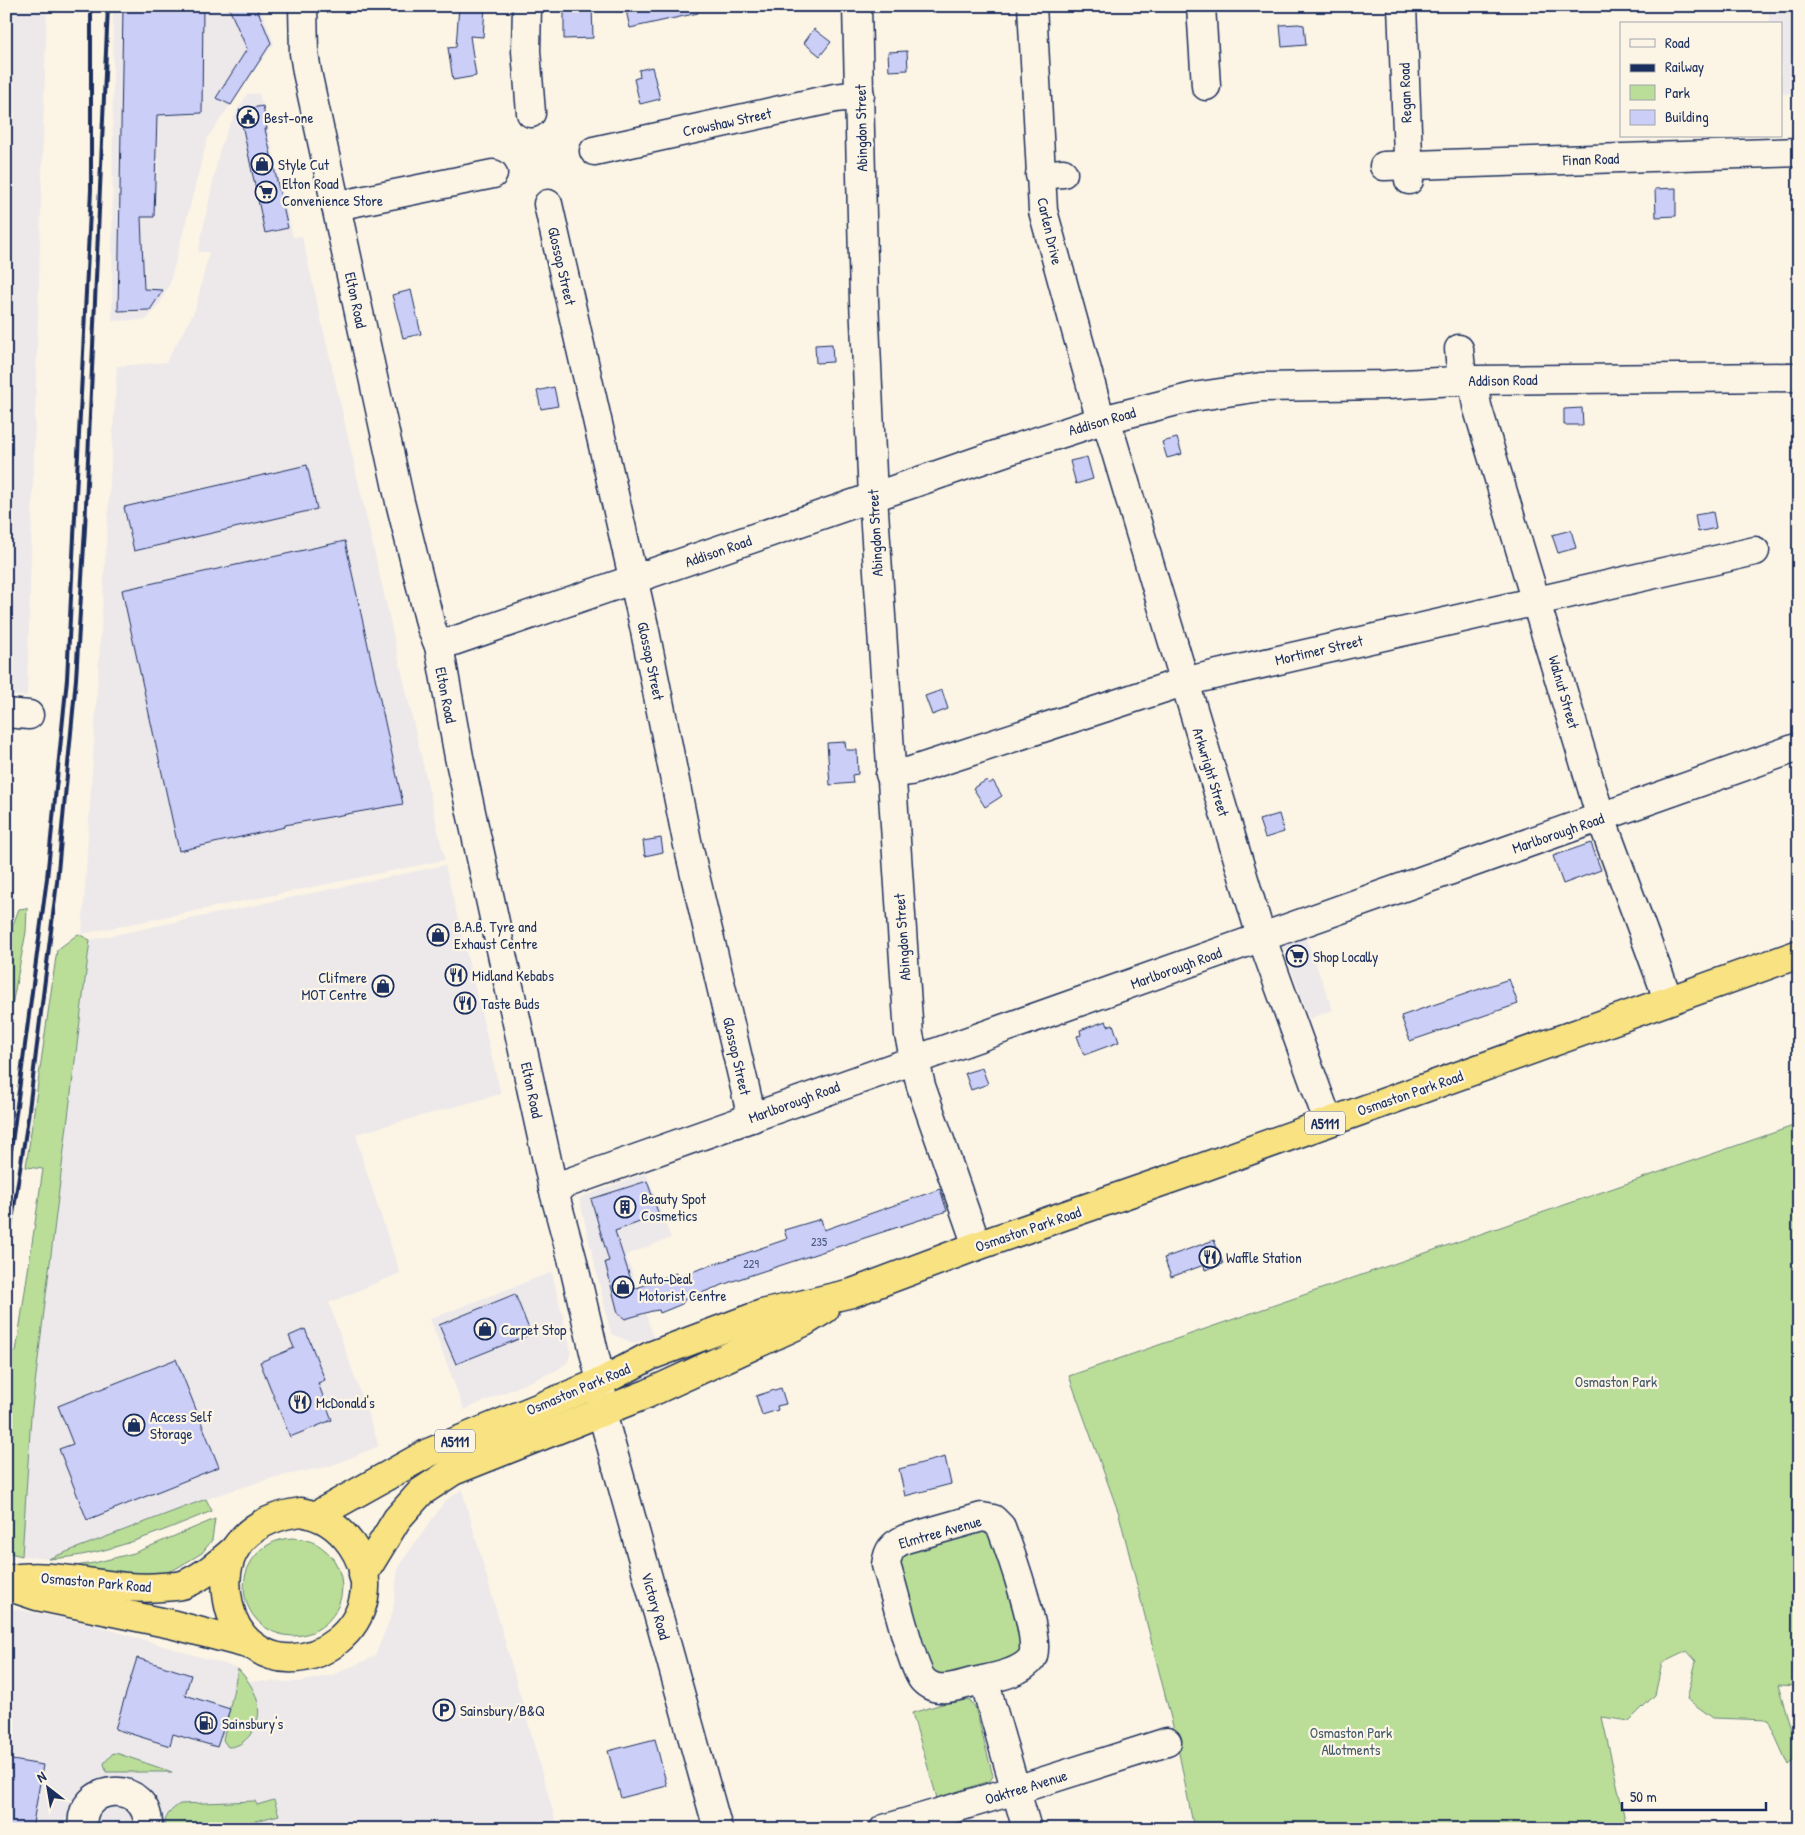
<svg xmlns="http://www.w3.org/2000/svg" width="1805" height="1835" viewBox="0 0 1805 1835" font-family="'Patrick Hand',sans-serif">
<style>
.built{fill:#ede9ea}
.green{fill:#bade98;stroke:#6a867b}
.building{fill:#cbcef6;stroke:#1b2f5e}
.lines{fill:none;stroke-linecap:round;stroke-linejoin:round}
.minor-casing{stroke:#1b2f5e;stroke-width:31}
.highway-casing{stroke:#1b2f5e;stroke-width:31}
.minor{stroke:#fcf5e5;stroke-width:28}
.highway{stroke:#f8e281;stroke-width:28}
.rail{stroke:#1b2f5e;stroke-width:4}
.labels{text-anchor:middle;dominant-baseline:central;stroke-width:4.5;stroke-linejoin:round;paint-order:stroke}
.number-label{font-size:12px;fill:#475784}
.shield{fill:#fcf5e5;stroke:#5e6a86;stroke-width:1}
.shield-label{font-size:14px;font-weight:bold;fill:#1b2f5e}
.street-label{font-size:15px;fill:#1b2f5e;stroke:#fcf5e5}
.poi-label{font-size:15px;fill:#1b2f5e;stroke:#fcf5e5;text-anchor:start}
.park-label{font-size:15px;fill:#435b6c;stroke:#fcf5e5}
</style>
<rect width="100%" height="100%" fill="#fcf5e5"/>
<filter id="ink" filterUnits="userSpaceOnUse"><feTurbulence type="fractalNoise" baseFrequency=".02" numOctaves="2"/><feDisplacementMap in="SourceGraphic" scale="10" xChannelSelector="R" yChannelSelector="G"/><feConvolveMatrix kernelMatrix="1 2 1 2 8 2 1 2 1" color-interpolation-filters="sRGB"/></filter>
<g filter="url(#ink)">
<g class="built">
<path d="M 6,6 L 47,6 L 27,696 L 6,696 Z"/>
<path d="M 113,6 L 260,6 L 274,43 L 208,137 L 170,283 L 160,304 L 146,320 L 112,321 Z"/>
<path d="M 1769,6 L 1799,6 L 1799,93 L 1781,94 L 1781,24 L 1769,24 Z"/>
<path d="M 259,93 L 293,237 L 302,236 L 445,860 L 82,934 L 117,366 L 166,362 L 195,310 L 209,252 L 198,252 L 220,148 L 230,124 L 247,94 Z"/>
<path d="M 445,865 L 501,1094 L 356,1134 L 363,1161 L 400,1273 L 329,1303 L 379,1446 L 331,1466 L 272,1478 L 206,1499 L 48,1559 L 22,1556 L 31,1416 L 90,940 Z"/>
<path d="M 1306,938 L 1333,1010 L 1309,1019 L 1283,946 Z"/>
<path d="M 646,1173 L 671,1238 L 626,1255 L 654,1338 L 633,1343 L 611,1334 L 579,1198 Z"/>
<path d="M 552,1272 L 571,1351 L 568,1362 L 557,1370 L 464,1410 L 430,1319 Z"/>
<path d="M 462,1489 L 558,1829 L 6,1829 L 6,1607 L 94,1625 L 238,1668 L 250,1681 L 299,1682 L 335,1674 L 375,1656 L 393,1611 L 398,1567 L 445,1501 Z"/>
</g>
<g class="green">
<path d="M 27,908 L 26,932 L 6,1037 L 6,934 L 13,933 L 12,927 L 19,909 Z"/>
<path d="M 78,934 L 90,940 L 31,1416 L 22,1556 L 6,1552 L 6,1351 L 16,1352 L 43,1169 L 26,1167 L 57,950 Z"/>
<path d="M 1799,1124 L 1799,1686 L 1778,1685 L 1799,1756 L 1788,1765 L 1768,1720 L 1713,1718 L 1687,1699 L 1696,1661 L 1687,1651 L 1662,1663 L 1655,1695 L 1629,1721 L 1602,1717 L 1627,1829 L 1194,1829 L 1176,1738 L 1119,1514 L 1069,1376 Z"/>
<path d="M 206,1499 L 212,1511 C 159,1532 106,1556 48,1559 Z"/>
<path d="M 215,1519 L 212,1540 L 202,1553 L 175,1569 L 156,1576 L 57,1569 L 94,1563 L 134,1553 Z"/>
<path d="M 979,1530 L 990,1536 L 1022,1631 L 1022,1652 C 1002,1668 957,1678 932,1674 L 898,1569 L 900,1558 L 904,1552 Z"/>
<circle cx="293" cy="1587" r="49"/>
<path d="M 238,1669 C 255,1687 268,1712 250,1735 C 244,1742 238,1747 228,1747 L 223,1740 Z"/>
<path d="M 959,1699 L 970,1701 L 975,1707 L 993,1776 L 990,1781 L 937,1798 L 912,1713 Z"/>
<path d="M 113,1753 L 119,1754 L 172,1772 L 106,1772 L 104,1763 Z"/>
<path d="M 274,1800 L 279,1815 L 224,1829 L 164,1829 C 164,1817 170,1810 180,1804 L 255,1801 L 257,1805 Z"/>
</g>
<g class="building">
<path d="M 123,6 L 203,6 L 202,113 L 157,115 L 154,217 L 141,217 L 144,289 L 163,290 L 150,310 L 118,311 Z"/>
<path d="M 228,6 L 256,6 L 271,43 L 231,105 L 216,98 L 247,49 Z"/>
<path d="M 459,6 L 485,6 L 483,37 L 470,36 L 476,76 L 453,80 L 448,48 L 456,47 Z"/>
<path d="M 564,6 L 592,6 L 593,38 L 564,39 Z"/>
<path d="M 625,6 L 697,6 L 698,13 L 630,28 Z"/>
<path d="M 1298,24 L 1304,25 L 1306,45 L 1282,47 L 1280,25 Z"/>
<path d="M 814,29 L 831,42 L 820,56 L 804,43 Z"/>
<path d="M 907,51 L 908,70 L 889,71 L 888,52 Z"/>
<path d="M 652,67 L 660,99 L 640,104 L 634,79 L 640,77 L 639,70 Z"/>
<path d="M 263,106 L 267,129 L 265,129 L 288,228 L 265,233 L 239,110 Z"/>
<path d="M 1676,188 L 1676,216 L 1656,217 L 1655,189 Z"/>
<path d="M 411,290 L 421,334 L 403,338 L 392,295 Z"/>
<path d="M 832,344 L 833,362 L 816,363 L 815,345 Z"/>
<path d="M 554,387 L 558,406 L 541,409 L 537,391 Z"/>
<path d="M 1582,408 L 1583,425 L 1564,425 L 1564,409 Z"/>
<path d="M 1177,438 L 1182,454 L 1167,458 L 1162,442 Z"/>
<path d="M 1087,457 L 1093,479 L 1076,484 L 1070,461 Z"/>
<path d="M 307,465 L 317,509 L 134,551 L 124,507 Z"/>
<path d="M 1713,512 L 1716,528 L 1698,532 L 1695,515 Z"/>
<path d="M 1571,530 L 1576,548 L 1558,553 L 1552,535 Z"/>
<path d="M 345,541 L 403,804 L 285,825 L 285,827 L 179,851 L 122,590 Z"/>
<path d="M 942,690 L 948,709 L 932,715 L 925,696 Z"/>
<path d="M 845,742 L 846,750 L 857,750 L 858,774 L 852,775 L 853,783 L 830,785 L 827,743 Z"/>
<path d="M 987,780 L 989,784 L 993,781 L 1002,796 L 985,807 L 973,788 Z"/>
<path d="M 1279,814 L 1284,832 L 1265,838 L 1259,820 Z"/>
<path d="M 661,838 L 663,852 L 645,856 L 643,841 Z"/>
<path d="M 1591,843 L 1601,870 L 1563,884 L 1553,856 Z"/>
<path d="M 1509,979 L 1518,1004 L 1410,1041 L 1401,1016 Z"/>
<path d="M 1106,1021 L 1108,1026 L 1113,1024 L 1119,1042 L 1084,1055 L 1077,1036 L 1081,1035 L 1080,1030 Z"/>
<path d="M 982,1068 L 988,1084 L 971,1090 L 965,1073 Z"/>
<path d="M 647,1181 L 659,1215 L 615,1231 L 634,1289 L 676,1273 L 677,1277 L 787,1239 L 784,1230 L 821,1219 L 824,1230 L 940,1189 L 947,1211 L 733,1281 L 685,1299 L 682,1304 L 660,1313 L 659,1310 L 652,1311 L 625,1319 L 618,1313 L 605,1262 L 609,1261 L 591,1199 Z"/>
<path d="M 1214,1240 L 1223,1264 L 1205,1270 L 1204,1265 L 1171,1277 L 1164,1258 Z"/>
<path d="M 515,1294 L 531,1334 L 456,1364 L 439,1325 Z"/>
<path d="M 305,1329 L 325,1380 L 318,1383 L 332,1420 L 290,1437 L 260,1362 L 294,1348 L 289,1336 Z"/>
<path d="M 176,1359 L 219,1467 L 87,1520 L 59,1449 L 73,1444 L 58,1406 Z"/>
<path d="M 781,1388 L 786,1404 L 777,1406 L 778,1410 L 762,1415 L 756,1396 Z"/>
<path d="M 945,1457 L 951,1484 L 905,1496 L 899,1469 Z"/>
<path d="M 137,1658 L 191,1675 L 185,1695 L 230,1709 L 217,1747 L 173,1734 L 170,1746 L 115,1729 Z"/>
<path d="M 655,1739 L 667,1786 L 621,1798 L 608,1751 Z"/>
<path d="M 6,1759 L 43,1765 L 32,1829 L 6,1829 Z"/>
</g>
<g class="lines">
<g class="minor-casing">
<g id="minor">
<path d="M 303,6 L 304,53 L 307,72 L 400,502 L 431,627 L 439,646 L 459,757 L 553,1188 L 572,1258 L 601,1382 L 602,1413 L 718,1829"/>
<path d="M 527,6 L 526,51 L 531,113"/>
<path d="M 857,6 L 864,301 L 873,496 L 909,1035 L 921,1086 L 977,1246"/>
<path d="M 1032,6 L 1043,211 L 1101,421"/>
<path d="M 1201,6 L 1206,86"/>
<path d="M 1402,6 L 1409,180"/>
<path d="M 594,151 L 835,98 L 860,95"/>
<path d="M 1384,166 L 1799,152"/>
<path d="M 1040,175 L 1063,173"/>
<path d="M 548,204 L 644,626 L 687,841 L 752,1118"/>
<path d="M 336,206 L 493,174"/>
<path d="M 1459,349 L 1462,380"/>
<path d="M 1473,380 L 1477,406 L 1601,818 L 1668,999"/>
<path d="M 1106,419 L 1261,936 L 1328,1121"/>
<path d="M 439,646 L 1013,449 L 1106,419 L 1193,397 L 1261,387 L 1386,385 L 1473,380 L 1799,377"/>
<path d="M 6,713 L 29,715"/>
<path d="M 890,774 L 911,771 L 1183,682 L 1755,551"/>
<path d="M 553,1188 L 1799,747"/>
<path d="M 982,1517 L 993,1519 L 1001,1527 C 1009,1548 1043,1642 1032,1658 C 1021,1674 991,1678 973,1682 C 957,1686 937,1695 923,1680 C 912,1668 893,1586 886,1565 C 888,1550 892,1545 905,1539 Z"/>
<path d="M 984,1680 L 1027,1829"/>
<path d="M 83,1829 C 76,1782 151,1777 148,1829"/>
<path d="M 884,1829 L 1016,1790 L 1167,1742"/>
</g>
</g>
<g class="highway-casing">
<g id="highway">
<path d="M 301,1512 C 323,1516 338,1526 351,1544 C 403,1618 298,1698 243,1636 C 233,1624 229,1610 227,1594 C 221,1544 256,1518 301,1512 Z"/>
<path d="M 317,1515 L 428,1453 L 601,1382 L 650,1356 L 762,1314 L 852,1293 L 977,1246 L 1187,1173 L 1799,954"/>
<path d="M 363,1575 L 397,1519 L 421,1492 L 453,1471 L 647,1394 L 804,1322 L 825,1309"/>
<path d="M 6,1580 C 58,1570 110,1592 162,1587 C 169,1586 178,1587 185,1584 C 204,1576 219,1563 235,1549"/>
<path d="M 6,1581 L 19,1590 L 37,1596 L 171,1624 L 251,1645"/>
</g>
</g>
<use href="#minor" class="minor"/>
<use href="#highway" class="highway"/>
<g class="rail">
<path d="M 6,1189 L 47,878 L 67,679 L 91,190 L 91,6"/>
<path d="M 6,1259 L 28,1118 L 57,882 L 76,679 L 85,528 L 108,6"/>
</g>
</g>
</g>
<defs>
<g id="civic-ring" transform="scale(1.125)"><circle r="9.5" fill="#fcf5e5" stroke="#1b2f5e" stroke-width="1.5"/><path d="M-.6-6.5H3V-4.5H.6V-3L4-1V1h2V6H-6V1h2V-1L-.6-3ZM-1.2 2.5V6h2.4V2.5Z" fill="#1b2f5e"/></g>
<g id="shop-ring" transform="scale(1.125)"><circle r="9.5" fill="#fcf5e5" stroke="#1b2f5e" stroke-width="1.5"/><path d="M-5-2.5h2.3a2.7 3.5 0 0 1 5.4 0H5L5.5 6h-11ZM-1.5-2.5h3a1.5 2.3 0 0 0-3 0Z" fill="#1b2f5e"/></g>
<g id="supermarket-ring" transform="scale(1.125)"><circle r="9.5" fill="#fcf5e5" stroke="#1b2f5e" stroke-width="1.5"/><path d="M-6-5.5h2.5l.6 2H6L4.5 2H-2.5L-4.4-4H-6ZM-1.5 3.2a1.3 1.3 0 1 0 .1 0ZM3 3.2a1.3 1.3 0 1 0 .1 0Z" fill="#1b2f5e"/></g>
<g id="restaurant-ring" transform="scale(1.125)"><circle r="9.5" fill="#fcf5e5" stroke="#1b2f5e" stroke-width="1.5"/><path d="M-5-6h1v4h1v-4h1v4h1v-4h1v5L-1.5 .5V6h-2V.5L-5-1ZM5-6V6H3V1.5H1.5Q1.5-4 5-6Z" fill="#1b2f5e"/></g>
<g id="building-ring" transform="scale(1.125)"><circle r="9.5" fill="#fcf5e5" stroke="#1b2f5e" stroke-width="1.5"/><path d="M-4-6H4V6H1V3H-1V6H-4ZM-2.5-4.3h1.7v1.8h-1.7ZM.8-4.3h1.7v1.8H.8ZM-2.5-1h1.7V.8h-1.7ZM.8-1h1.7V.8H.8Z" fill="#1b2f5e"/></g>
<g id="parking-ring" transform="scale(1.125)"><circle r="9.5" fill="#fcf5e5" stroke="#1b2f5e" stroke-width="1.5"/><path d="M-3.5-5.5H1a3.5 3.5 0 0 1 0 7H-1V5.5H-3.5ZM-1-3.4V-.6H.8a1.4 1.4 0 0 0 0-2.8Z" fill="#1b2f5e"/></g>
<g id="fuel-ring" transform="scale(1.125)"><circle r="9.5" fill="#fcf5e5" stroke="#1b2f5e" stroke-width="1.5"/><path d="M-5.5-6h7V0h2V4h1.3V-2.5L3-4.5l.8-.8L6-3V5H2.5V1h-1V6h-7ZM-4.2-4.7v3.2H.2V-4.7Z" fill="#1b2f5e"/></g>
</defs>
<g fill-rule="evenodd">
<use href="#civic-ring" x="248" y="117"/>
<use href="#shop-ring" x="262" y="164"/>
<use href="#supermarket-ring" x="266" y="192"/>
<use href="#shop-ring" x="438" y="935"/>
<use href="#supermarket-ring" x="1297" y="956"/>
<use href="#restaurant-ring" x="456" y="975"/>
<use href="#shop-ring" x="383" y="986"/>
<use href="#restaurant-ring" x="465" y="1003"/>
<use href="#building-ring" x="625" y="1207"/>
<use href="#restaurant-ring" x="1210" y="1257"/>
<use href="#shop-ring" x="623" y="1287"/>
<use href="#shop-ring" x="485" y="1329"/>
<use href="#restaurant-ring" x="300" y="1402"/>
<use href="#shop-ring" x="134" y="1425"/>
<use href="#parking-ring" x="444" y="1710"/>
<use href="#fuel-ring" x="206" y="1723"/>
</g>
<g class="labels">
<g class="number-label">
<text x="819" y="1241">235</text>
<text x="751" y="1263">229</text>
</g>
<g class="shield">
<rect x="1305" y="1111.5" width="40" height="23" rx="4"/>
<rect x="435" y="1429.5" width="40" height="23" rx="4"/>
</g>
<g class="shield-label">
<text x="1325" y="1123">A5111</text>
<text x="455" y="1441">A5111</text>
</g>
<g class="street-label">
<text transform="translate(1405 93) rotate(-92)">Regan Road</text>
<text transform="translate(727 122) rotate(-12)">Crowshaw Street</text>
<text transform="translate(861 128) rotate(-91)">Abingdon Street</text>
<text transform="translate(1591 159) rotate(-2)">Finan Road</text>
<text transform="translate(1050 231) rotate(77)">Carlen Drive</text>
<text transform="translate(562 266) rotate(77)">Glossop Street</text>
<text transform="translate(356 300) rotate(78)">Elton Road</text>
<text transform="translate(1503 380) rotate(-1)">Addison Road</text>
<text transform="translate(1102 421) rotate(-16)">Addison Road</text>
<text transform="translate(875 533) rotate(-93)">Abingdon Street</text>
<text transform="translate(718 551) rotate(-19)">Addison Road</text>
<text transform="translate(1319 650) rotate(-13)">Mortimer Street</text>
<text transform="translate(651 661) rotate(78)">Glossop Street</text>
<text transform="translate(1564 692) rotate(74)">Walnut Street</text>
<text transform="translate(446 695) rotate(79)">Elton Road</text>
<text transform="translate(1211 772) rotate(73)">Arkwright Street</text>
<text transform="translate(1558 833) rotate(-19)">Marlborough Road</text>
<text transform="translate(902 937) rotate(-94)">Abingdon Street</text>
<text transform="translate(1176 968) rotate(-20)">Marlborough Road</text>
<text transform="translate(737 1056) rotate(77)">Glossop Street</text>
<text transform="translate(532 1090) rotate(78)">Elton Road</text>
<text transform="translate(1410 1093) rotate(-19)">Osmaston Park Road</text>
<text transform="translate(794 1102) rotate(-20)">Marlborough Road</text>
<text transform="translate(1028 1229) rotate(-19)">Osmaston Park Road</text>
<text transform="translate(578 1389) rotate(-23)">Osmaston Park Road</text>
<text transform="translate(940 1532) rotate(-16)">Elmtree Avenue</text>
<text transform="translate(96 1582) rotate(5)">Osmaston Park Road</text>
<text transform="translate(656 1606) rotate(74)">Victory Road</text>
<text transform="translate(1026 1787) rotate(-17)">Oaktree Avenue</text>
</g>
<g class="poi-label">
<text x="264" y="117">Best-one</text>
<text x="278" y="164">Style Cut</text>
<text x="282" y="183">Elton Road<tspan x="282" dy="17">Convenience Store</tspan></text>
<text x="454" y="926">B.A.B. Tyre and<tspan x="454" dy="17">Exhaust Centre</tspan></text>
<text x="1313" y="956">Shop Locally</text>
<text x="472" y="975">Midland Kebabs</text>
<text x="367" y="977" text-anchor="end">Clifmere<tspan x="367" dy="17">MOT Centre</tspan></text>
<text x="481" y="1003">Taste Buds</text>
<text x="641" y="1198">Beauty Spot<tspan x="641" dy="17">Cosmetics</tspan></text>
<text x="1226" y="1257">Waffle Station</text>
<text x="639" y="1278">Auto-Deal<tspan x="639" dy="17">Motorist Centre</tspan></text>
<text x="501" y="1329">Carpet Stop</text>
<text x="316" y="1402">McDonald's</text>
<text x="150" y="1416">Access Self<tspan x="150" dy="17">Storage</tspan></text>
<text x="460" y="1710">Sainsbury/B&amp;Q</text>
<text x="222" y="1723">Sainsbury's</text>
</g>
<g class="park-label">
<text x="1616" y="1381">Osmaston Park</text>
<text x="1351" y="1732">Osmaston Park<tspan x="1351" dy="17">Allotments</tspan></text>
</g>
</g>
<rect width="1805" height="1835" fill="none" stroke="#fcf5e5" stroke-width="25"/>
<rect x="12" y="12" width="1780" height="1810" fill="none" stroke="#1b2f5e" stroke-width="2" filter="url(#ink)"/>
<rect x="1620" y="22" width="162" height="115" fill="#fcf5e5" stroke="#a2a6af"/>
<rect x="1630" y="39" width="25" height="8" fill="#fcf5e5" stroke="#a2a6af"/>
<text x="1665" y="48" font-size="15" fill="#1b2f5e">Road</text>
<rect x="1630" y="64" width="25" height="8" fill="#1b2f5e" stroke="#a2a6af"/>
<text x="1665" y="72" font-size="15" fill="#1b2f5e">Railway</text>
<rect x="1630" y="85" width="25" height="15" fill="#bade98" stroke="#a2a6af"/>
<text x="1665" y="98" font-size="15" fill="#1b2f5e">Park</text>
<rect x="1630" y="110" width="25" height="15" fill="#cbcef6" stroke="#a2a6af"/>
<text x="1665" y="122" font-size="15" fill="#1b2f5e">Building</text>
<g transform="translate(48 1788) rotate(329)" stroke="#fcf5e5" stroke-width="4" paint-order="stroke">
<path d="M0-4L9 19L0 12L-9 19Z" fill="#1b2f5e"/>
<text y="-8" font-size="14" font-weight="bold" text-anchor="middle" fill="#1b2f5e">N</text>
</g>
<path d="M1622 1802v8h144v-8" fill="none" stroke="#1b2f5e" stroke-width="2.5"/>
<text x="1630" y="1802" font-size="15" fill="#1b2f5e" stroke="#fcf5e5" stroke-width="4" paint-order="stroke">50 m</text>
</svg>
